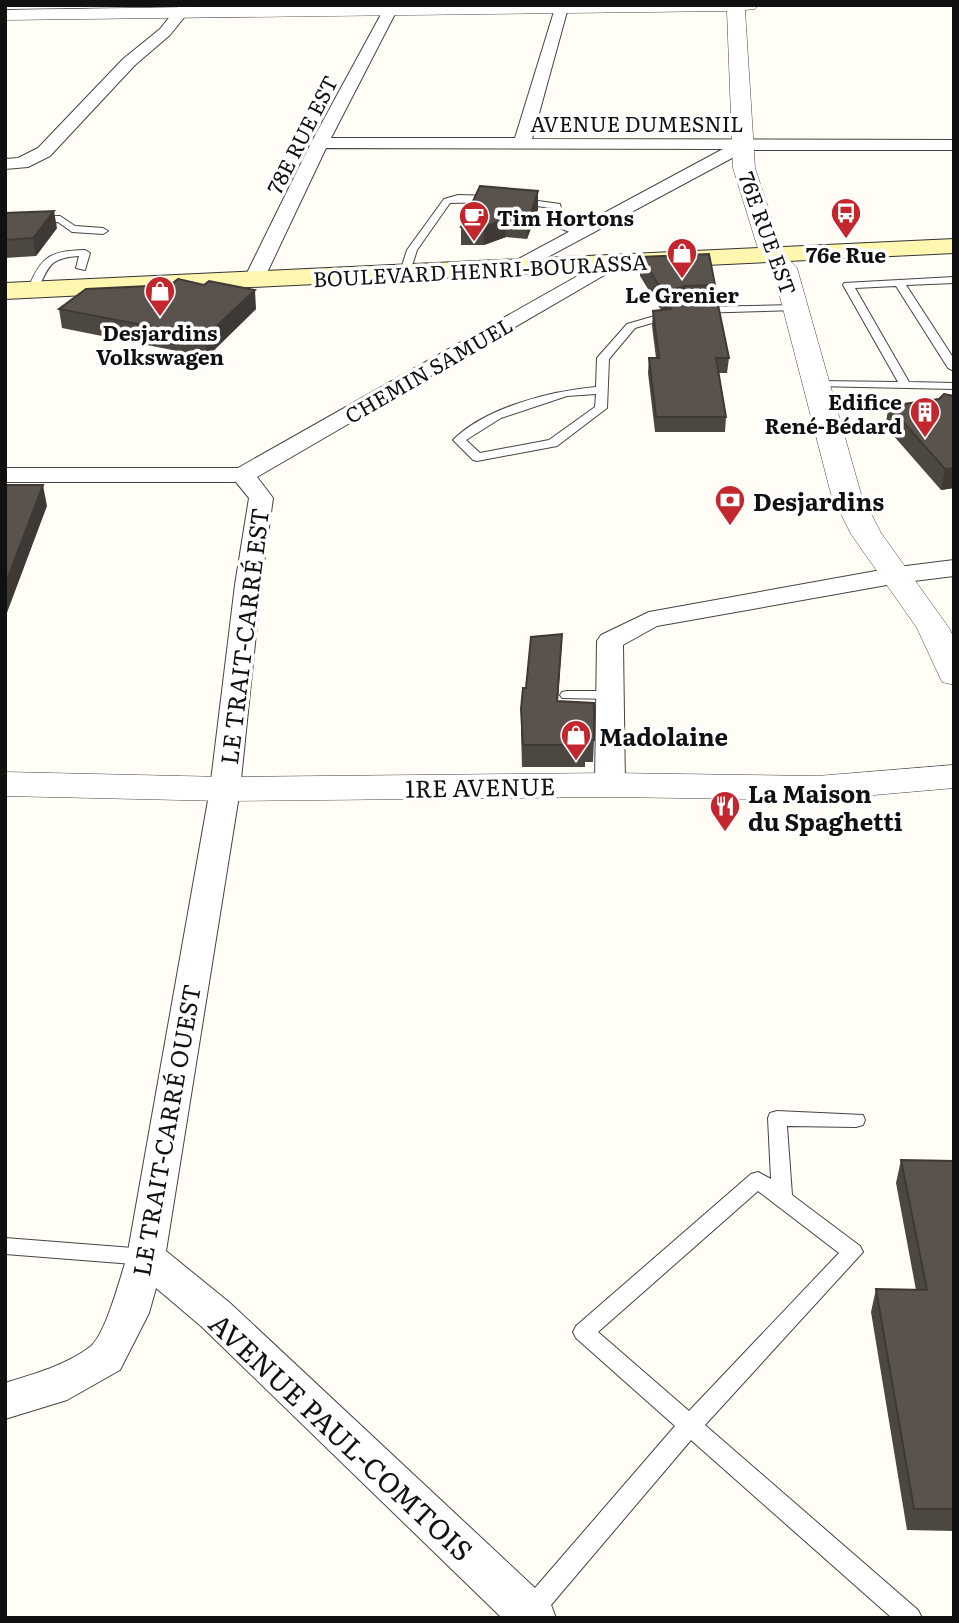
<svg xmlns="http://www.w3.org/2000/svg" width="959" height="1623" viewBox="0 0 959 1623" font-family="Literata,serif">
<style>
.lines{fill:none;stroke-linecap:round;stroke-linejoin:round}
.service-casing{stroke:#444;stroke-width:2}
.minor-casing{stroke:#444;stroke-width:2}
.tertiary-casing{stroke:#444;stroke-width:1}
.secondary-casing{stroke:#333;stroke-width:2}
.service{fill:#fff;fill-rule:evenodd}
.minor{fill:#fff;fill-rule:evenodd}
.tertiary{fill:#fff;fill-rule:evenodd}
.secondary{fill:#fff6b0;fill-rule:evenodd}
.wall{fill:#4d4742}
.shaded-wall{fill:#3f3936}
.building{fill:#5a524d;stroke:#3f3936;stroke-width:2}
.labels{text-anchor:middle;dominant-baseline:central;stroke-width:7;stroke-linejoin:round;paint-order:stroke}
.far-street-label{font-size:21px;fill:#111;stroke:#fff}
.far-poi-label{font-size:21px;font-weight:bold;fill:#111;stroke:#fff}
.poi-label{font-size:24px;font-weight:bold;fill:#111;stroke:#fff;text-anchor:start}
.street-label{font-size:24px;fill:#111;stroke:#fff}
.near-street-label{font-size:28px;fill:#111;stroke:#fff}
</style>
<rect width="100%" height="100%" fill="#fffdf5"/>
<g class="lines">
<g class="service-casing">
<g id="service">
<path d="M 458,195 L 494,196 L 499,199 L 494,202 L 450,203 L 417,250 L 410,272 L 401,274 L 400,272 L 407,250 L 444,199 Z"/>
<path d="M 516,198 L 560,204 L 564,222 L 584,233 L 579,236 L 555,226 L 552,208 L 513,203 L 513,199 Z"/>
<path d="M 60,216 L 75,226 L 103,228 L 108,231 L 103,234 L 72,232 L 58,222 L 5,223 L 5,217 Z"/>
<path d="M 85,250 L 90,253 L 85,270 L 76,268 L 79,256 C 48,258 49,267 37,291 L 29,291 L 28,289 C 41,256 50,251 85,250 Z"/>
<path d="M 954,277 L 954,283 L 906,285 L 954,359 L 954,371 L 948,368 L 896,286 L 855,288 L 909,382 L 954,383 L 954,389 L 814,386 L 814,382 L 818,381 L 898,382 L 843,285 L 844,283 Z"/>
<path d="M 795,305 L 800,308 L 799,310 L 697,313 L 692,310 L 697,307 Z"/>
<path d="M 672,311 L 676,312 L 676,316 L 635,328 L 609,359 L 607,408 L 557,446 L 477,461 L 473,460 L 453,440 C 486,407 551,391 596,387 L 597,358 L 627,324 ZM 596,394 L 595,407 L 549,440 L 480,453 L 466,440 L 501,418 L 567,396 Z"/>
<path d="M 567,691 L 611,691 L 618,695 L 611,699 L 562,698 L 560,695 L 562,692 Z"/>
<path d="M 777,1111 L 863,1115 L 865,1120 L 863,1125 L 856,1127 L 787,1126 L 792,1195 L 860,1246 L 863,1252 L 705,1425 L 918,1610 L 922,1618 L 892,1618 L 691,1440 L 540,1618 L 521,1618 L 518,1611 L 522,1603 L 675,1426 L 576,1338 L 573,1332 L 576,1326 L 751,1174 L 758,1172 L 771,1179 L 768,1118 L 770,1113 ZM 758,1191 L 839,1253 L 689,1411 L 598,1332 Z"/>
<path d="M 5,1238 L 146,1249 L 153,1251 L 156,1257 L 153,1263 L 146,1265 L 5,1254 Z"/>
</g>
</g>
<g class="minor-casing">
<g id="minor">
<path d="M 179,5 L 194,5 L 170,35 L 135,65 L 50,156 L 28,167 L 5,169 L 5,159 L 18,158 L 38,148 L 123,59 L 160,29 Z"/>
<path d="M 556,5 L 566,5 L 568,8 L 532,139 L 954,140 L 954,150 L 747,150 L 518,273 L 508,267 L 511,263 L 723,149 L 326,148 L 264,279 L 261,283 L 247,283 L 244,279 L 311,143 L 385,7 L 390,6 L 397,10 L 331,138 L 515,138 Z"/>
<path d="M 613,256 L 620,258 L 623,262 L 620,266 L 257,477 L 273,498 L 261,585 L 240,789 L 166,1251 L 230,1303 L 550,1602 L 556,1618 L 502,1618 L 202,1327 L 156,1288 L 149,1313 L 120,1370 L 67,1400 L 5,1419 L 5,1383 C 34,1374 66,1365 90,1347 C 106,1334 120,1278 127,1257 L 210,789 L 235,585 L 249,498 L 236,482 L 5,482 L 5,468 L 238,468 Z"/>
<path d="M 954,560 L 954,576 L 898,583 L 657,626 L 623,645 L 625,785 L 620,792 L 610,794 L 600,792 L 595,785 L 597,641 L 601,635 L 649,612 L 898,567 Z"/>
</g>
</g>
<g class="tertiary-casing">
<g id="tertiary">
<path d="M 325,5 L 758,5 L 755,9 L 745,10 L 755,168 L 783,253 L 797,268 L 861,494 L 881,533 L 949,628 L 954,638 L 954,685 L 942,682 L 917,628 L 851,534 L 831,494 L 773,270 L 760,255 L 733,168 L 727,11 L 5,20 L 5,10 Z"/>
<path d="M 954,765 L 954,788 L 817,800 L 610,797 L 225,801 L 5,796 L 5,772 L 225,777 L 610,773 L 817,776 Z"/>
</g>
</g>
<g class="secondary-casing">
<path id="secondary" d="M 954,239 L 954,253 L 5,299 L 5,283 Z"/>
</g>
<use href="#service" class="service"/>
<use href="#minor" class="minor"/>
<use href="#tertiary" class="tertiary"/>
<use href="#secondary" class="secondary"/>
</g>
<g class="wall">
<path d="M 538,191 L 538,209 L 527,239 L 506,237 L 484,245 L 461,245 L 461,227 Z"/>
<path d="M 5,213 L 57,228 L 36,256 L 5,258 Z"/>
<path d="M 641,257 L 715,285 L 714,300 L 729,358 L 727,373 L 718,373 L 726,417 L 725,432 L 655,432 L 648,373 L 649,358 L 656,358 L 652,326 L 653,311 L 661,310 L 640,276 Z"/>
<path d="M 59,309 L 256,309 L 207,357 L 62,328 Z"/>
<path d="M 954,396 L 954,488 L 941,490 L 885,426 L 889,406 Z"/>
<path d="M 562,634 L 558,701 L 594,740 L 593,762 L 585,762 L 585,767 L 522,767 L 521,731 L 521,709 L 526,688 Z"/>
<path d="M 901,1160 L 954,1161 L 954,1531 L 907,1530 L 871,1312 L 876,1289 L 916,1290 L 896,1183 Z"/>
</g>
<g class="shaded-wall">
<path d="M 538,191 L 538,209 L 527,239 L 528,221 Z"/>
<path d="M 54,211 L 57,228 L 36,256 L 33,238 Z"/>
<path d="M 506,219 L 506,237 L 484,245 L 484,227 Z"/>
<path d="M 685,286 L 684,304 L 669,306 L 669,309 L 662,311 L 663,292 Z"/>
<path d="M 255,290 L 256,309 L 207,357 L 205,337 Z"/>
<path d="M 954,468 L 954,488 L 941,490 L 945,469 Z"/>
<path d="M 43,485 L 47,506 L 5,618 L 5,585 Z"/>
<path d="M 562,634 L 561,656 L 556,723 L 557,701 Z"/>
</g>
<g class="building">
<path d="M 480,186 L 538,191 L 528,221 L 506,219 L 484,227 L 461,227 Z"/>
<path d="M 54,211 L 33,238 L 5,240 L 5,213 Z"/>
<path d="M 709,254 L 715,285 L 685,286 L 663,292 L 641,257 Z"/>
<path d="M 178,279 L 204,285 L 209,281 L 255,290 L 205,337 L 59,309 L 86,289 L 170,285 Z"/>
<path d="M 717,300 L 729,358 L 716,358 L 726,417 L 656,417 L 649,358 L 659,358 L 653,311 L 671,309 L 669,306 L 687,301 Z"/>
<path d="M 944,394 L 954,396 L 954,468 L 945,469 L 889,406 L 939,399 Z"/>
<path d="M 5,485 L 43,485 L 5,585 Z"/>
<path d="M 562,634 L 557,701 L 594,703 L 594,740 L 586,740 L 586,745 L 523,745 L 521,709 L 523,688 L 526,688 L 531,637 Z"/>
<path d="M 901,1160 L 954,1161 L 954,1509 L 914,1509 L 876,1289 L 927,1290 Z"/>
</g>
<defs>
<g id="bus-pin" transform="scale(1.575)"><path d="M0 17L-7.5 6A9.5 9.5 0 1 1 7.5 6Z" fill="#c4262e" stroke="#fff"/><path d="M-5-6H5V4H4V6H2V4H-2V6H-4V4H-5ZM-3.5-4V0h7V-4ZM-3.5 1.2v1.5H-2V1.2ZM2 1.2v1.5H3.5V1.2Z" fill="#fff"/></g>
<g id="cafe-pin" transform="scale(1.575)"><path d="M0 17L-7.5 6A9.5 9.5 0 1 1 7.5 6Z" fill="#c4262e" stroke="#fff"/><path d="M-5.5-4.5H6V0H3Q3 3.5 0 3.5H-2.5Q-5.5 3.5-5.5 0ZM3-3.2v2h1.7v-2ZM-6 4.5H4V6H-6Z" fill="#fff"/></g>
<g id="shop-pin" transform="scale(1.575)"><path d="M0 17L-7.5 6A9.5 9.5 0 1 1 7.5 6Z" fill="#c4262e" stroke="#fff"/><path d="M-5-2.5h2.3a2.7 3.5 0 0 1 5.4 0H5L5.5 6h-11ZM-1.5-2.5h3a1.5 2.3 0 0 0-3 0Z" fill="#fff"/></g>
<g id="building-pin" transform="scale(1.575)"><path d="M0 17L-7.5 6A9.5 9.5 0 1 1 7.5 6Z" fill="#c4262e" stroke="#fff"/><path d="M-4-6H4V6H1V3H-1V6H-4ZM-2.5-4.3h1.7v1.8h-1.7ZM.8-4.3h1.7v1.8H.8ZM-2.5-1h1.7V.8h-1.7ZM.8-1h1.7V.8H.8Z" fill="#fff"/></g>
<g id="bank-pin" transform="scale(1.575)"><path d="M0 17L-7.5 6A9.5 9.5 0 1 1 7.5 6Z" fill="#c4262e" stroke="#fff"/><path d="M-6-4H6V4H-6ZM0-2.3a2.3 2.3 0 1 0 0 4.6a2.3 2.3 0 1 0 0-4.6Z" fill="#fff"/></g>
<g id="restaurant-pin" transform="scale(1.575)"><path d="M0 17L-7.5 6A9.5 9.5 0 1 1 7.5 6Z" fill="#c4262e" stroke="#fff"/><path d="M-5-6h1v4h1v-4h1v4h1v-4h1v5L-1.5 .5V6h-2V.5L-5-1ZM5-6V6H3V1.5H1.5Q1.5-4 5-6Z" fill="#fff"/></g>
</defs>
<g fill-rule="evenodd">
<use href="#bus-pin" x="846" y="213"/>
<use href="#cafe-pin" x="474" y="216"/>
<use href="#shop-pin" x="682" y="253"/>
<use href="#shop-pin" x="160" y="291"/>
<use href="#building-pin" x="925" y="412"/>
<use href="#bank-pin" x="730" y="500"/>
<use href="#shop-pin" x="576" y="735"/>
<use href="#restaurant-pin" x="725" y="806"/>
</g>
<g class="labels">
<g class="far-street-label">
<text x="637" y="122">AVENUE DUMESNIL</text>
<text transform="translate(301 134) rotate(-63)">78E RUE EST</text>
<text transform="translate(769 233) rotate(70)">76E RUE EST</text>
<text transform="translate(480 269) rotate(-3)">BOULEVARD HENRI-BOURASSA</text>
<text transform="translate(428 369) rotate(-30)">CHEMIN SAMUEL</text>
</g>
<g class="far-poi-label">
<text x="497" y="216" text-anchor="start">Tim Hortons</text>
<text x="846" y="253">76e Rue</text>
<text x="682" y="293">Le Grenier</text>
<text x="160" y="331">Desjardins<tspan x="160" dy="24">Volkswagen</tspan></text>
<text x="902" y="400" text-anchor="end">Edifice<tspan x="902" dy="24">René-Bédard</tspan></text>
</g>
<g class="poi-label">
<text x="753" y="500">Desjardins</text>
<text x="599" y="735">Madolaine</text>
<text x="748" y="792">La Maison<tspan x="748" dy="28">du Spaghetti</tspan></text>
</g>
<g class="street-label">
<text transform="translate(243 636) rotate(-83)">LE TRAIT-CARRÉ EST</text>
<text transform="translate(480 786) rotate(-1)">1RE AVENUE</text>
<text transform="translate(165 1130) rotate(-80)">LE TRAIT-CARRÉ OUEST</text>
</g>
<g class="near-street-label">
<text transform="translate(342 1436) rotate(43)">AVENUE PAUL-COMTOIS</text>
</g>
</g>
<rect width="959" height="1623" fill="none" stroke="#111111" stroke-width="14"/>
</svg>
